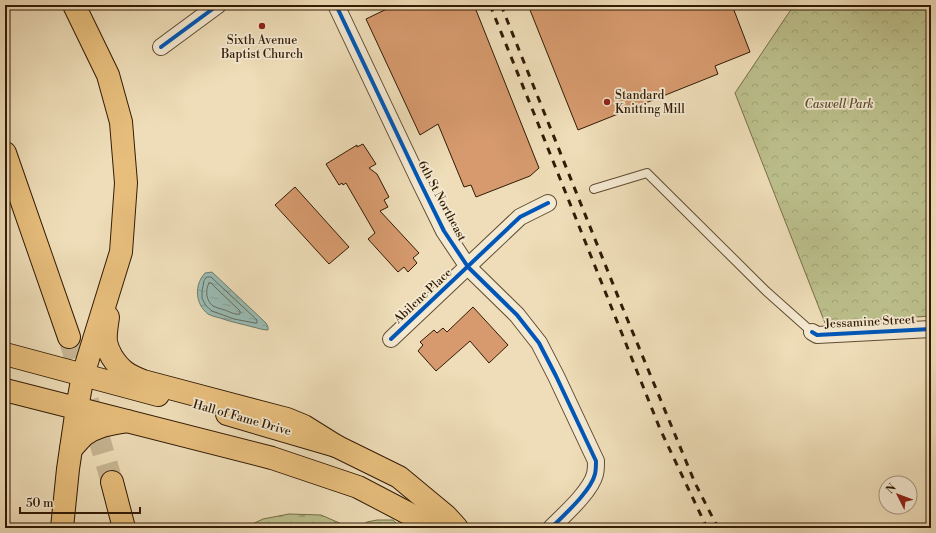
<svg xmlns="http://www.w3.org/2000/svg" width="936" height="533" viewBox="0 0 936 533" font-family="'Libre Bodoni',serif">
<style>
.forest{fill:url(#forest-firs);stroke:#776e48}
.park{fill:url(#park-crowns);stroke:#776e48}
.water{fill:url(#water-ripples);stroke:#707b6d}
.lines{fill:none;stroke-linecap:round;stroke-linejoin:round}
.shore{stroke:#666b5c;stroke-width:1}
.building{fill:#d69a6e;stroke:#321b05}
.highway-tunnel{stroke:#c8b694;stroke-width:22;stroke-dasharray:22 11;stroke-linecap:butt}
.lane-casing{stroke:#614c32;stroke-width:10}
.street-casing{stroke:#614c32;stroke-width:18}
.primary-casing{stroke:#321b05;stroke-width:24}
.highway-casing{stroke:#321b05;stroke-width:24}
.lane{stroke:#f4e9d1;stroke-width:8}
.street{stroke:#f4e9d1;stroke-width:16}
.primary{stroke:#e7be7c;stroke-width:22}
.highway{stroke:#e7be7c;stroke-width:22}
.rail{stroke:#321b05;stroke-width:3;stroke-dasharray:7 7;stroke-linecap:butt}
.cycleway-casing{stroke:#f4e9d1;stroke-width:6}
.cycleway{stroke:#0057b8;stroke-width:4}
.poi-dot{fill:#8f2418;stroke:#f4e9d1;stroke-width:1.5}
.labels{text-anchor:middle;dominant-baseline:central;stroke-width:3.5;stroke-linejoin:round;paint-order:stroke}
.poi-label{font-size:12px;fill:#321b05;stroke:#f4e9d1}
.park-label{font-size:12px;font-style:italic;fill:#5b4d2e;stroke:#f4e9d1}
.street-label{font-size:12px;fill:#321b05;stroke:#f4e9d1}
</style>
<defs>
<pattern id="forest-firs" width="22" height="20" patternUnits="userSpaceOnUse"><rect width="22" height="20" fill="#bcc08c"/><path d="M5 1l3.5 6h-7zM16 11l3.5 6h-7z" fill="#a2a477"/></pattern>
<pattern id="park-crowns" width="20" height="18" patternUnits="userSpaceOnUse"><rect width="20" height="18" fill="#bcc08c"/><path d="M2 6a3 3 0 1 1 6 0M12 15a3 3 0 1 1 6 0" fill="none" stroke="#a2a477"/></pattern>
<pattern id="water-ripples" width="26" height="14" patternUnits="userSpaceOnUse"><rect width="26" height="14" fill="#99bbb2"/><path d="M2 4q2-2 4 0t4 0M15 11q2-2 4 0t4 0" fill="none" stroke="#84a098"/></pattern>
</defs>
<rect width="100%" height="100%" fill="#eeddb8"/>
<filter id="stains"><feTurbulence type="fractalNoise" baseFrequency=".005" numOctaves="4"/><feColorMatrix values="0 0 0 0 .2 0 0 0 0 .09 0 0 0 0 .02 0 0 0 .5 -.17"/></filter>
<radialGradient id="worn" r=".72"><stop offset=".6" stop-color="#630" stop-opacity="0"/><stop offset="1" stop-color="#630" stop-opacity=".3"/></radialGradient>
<g class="forest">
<path d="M 289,514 L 321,515 L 351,528 L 244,528 L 263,519 Z"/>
<path d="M 377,520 L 393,520 L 401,528 L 358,528 L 367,522 Z"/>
</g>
<path class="park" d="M 794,5 L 931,5 L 931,316 L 825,323 L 735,93 Z"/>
<path class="water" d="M 212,272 L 266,323 L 268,327 L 268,330 C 262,330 258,328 253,327 C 242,324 231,322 220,318 C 216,317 212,316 208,314 C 195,304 194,285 205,273 Z"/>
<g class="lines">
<g class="shore">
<path d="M 207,277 L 211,277 L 257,320 L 257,323 L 255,323 L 234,319 L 212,311 L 206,306 L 202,298 L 202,291 L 204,281 Z"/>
<path d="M 209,283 L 211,283 L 215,287 L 240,311 L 240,314 C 235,315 230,312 225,310 C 221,309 217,308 213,306 C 206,301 205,290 209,283 Z"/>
</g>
</g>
<g class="building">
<path d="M 395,5 L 474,5 L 539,168 L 530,176 L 476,197 L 471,185 L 464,187 L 438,124 L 420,135 L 366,19 Z"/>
<path d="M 528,5 L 732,5 L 750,52 L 715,66 L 718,74 L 578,130 Z"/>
<path d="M 363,144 L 376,164 L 369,168 L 377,174 L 389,197 L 384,200 L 388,207 L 380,211 L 419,253 L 413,258 L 417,263 L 408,272 L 404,267 L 398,272 L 368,239 L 375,233 L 346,183 L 343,185 L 342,183 L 339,185 L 326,164 L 357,145 L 357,147 Z"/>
<path d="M 295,187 L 349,247 L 329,264 L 275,205 Z"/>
<path d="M 473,307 L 508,345 L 489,363 L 470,341 L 436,371 L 418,351 L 423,345 L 420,342 L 434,330 L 437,333 L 443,328 L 447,332 Z"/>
</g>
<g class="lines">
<path class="highway-tunnel" d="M 69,337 L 112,482"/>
<g class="lane-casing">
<path id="lane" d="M 594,189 L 647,173 L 766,291 L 812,332"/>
</g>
<g class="street-casing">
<g id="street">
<path d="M 336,5 L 419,180 L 444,231 L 468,267 L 517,315 L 539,343 L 556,376 L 596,461 C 596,465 596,470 595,474 C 591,491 564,515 551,528"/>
<path d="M 161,47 L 218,5"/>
<path d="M 812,332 L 817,335 L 931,329"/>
<path d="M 391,339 L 520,217 L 548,203"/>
</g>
</g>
<g class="primary-casing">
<g id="primary">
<path d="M 5,354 L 158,395"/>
<path d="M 5,390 L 272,458 L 358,487 L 421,520 L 432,528"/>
<path d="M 227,414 L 336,446 L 399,477 L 446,516 L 457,528"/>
</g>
</g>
<g class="highway-casing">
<g id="highway">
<path d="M 5,153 L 69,337"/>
<path d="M 108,317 C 107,325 105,334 106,342 C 107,347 109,352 112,357 C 121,371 128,375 143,381 L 287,419 L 304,426 L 336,446"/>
<path d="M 71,449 C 75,445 80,439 84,435 C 97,425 112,424 127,421"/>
<path d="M 112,482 L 124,528"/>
<path d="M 62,528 L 68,469 L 77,408 L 83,375 L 121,252 L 126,183 L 121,122 L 108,75 L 74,5"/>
</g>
</g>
<use href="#lane" class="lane"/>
<use href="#street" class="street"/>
<use href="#primary" class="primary"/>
<use href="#highway" class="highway"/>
<g class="rail">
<path d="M 490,5 L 535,116 L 660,429 L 707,528"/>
<path d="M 501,5 L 621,304 L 695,483 L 718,528"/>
</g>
<g class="cycleway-casing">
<g id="cycleway">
<path d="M 336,5 L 419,180 L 444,231 L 468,267 L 517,315 L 539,343 L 556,376 L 596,461 C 596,465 596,470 595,474 C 591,491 564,515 551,528"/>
<path d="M 161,47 L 218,5"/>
<path d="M 812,332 L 817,335 L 931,329"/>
<path d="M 391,339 L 520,217 L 548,203"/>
</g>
</g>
<use href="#cycleway" class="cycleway"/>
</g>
<g class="poi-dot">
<circle cx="262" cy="26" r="4"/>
<circle cx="607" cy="102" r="4"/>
</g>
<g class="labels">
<g class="poi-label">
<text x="262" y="40">Sixth Avenue<tspan x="262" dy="14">Baptist Church</tspan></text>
<text x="615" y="95" text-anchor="start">Standard<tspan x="615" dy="14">Knitting Mill</tspan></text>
</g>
<g class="park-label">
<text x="839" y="104">Caswell Park</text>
</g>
<g class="street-label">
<text transform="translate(442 201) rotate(62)">6th St Northeast</text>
<text transform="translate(423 296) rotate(-43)">Abilene Place</text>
<text transform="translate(870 322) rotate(-3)">Jessamine Street</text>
<text transform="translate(242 418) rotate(16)">Hall of Fame Drive</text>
</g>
</g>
<rect width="936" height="533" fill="none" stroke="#eeddb8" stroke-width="20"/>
<rect x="6" y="6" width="924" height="521" fill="none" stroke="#321b05" stroke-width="2"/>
<rect x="10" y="10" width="916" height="513" fill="none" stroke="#321b05"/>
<g transform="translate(898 495) rotate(312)"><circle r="19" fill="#f4e9d1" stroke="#a6977f"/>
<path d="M0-3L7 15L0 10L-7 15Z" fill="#8f2418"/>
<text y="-6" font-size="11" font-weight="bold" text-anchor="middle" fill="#321b05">N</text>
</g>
<path d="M20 507v6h120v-6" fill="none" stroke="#321b05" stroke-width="2"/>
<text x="26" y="507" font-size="12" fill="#321b05" stroke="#f4e9d1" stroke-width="3" paint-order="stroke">50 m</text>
<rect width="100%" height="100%" filter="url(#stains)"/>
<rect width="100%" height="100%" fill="url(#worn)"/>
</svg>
